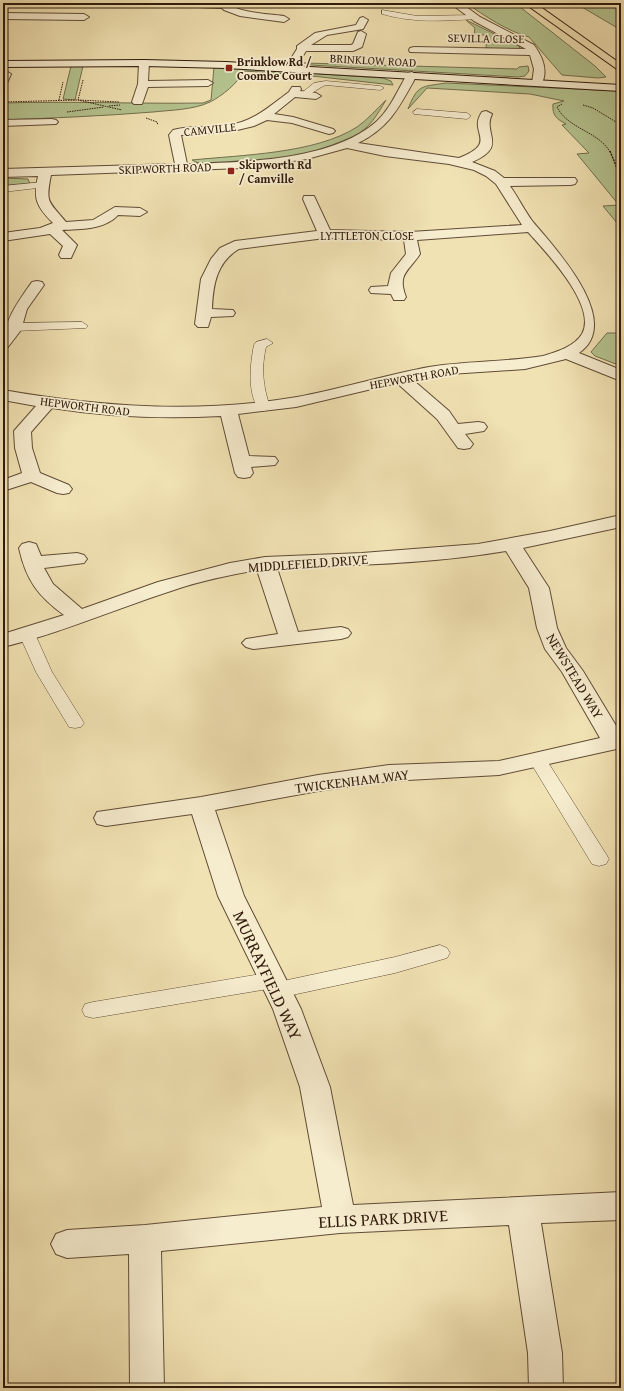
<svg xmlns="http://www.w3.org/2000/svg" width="624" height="1391" viewBox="0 0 624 1391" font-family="'Gentium Book Plus',serif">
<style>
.green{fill:#b5c490;stroke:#726f4e}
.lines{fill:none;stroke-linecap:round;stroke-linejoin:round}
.service-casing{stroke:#604c36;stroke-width:1}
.minor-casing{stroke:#604c36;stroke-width:2}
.secondary-casing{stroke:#301a0c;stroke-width:2}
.trunk-casing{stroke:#301a0c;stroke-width:2}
.path-far1{stroke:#301a0c;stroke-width:1;stroke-dasharray:1.5 1;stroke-linecap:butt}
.path{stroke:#301a0c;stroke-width:1.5;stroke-dasharray:2 1;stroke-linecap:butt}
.service{fill:#f6ecce;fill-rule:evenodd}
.minor{fill:#f6ecce;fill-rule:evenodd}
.secondary{fill:#f6ecce;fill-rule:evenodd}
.trunk{fill:#f1e2b3;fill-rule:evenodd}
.poi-dot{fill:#8f2418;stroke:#f6ecce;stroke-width:1.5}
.labels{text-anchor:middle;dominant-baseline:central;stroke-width:3.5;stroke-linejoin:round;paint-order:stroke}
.far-street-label{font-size:12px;fill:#301a0c;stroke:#f6ecce}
.far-poi-label{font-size:12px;font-weight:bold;fill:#301a0c;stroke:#f6ecce;text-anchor:start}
.street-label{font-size:14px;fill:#301a0c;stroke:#f6ecce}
.near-street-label{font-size:17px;fill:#301a0c;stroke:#f6ecce}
</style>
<rect width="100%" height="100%" fill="#f1e2b3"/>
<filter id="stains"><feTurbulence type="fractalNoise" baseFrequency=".005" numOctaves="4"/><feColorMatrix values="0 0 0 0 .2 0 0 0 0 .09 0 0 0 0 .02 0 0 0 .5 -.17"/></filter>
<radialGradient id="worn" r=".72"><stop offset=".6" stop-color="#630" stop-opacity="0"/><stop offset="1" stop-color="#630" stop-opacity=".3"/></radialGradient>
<g class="green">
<path d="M 466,3 L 515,3 L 595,66 L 606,77 L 598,78 L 562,75 L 529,37 C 507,31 485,16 466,3 Z"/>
<path d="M 575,3 L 621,3 L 621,30 Z"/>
<path d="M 466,20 L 519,46 L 520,48 L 510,50 L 486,48 L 487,35 L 474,35 L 475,28 Z"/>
<path d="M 304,63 L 517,69 L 519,67 L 528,66 L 529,71 L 525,76 L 518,77 L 311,65 Z"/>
<path d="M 71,66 L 83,66 L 75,100 L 63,99 Z"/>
<path d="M 214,67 L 383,78 L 391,81 L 393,85 L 303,75 L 244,71 C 238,83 222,96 210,102 C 193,110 171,110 153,112 C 103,116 53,118 3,120 L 3,103 C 70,101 136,104 203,103 L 211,100 Z"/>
<path d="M 446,83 L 621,91 L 621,228 L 603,206 L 619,205 L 577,154 L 589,153 L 562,125 L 566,124 C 557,119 552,116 553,104 L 564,101 L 530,94 L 427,88 L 408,109 C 418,84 421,87 446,83 Z"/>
<path d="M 386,100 C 377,115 370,128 354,136 C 341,142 325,148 311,152 C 289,157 209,172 192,160 C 240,155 315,154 357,127 C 367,120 377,109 386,100 Z"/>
<path d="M 3,178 L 28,179 L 30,184 L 3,187 Z"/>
<path d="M 607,333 L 621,333 L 621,366 L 595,356 L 591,352 Z"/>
</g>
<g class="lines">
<g class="service-casing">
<g id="service">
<path d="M 382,10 L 417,16 L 474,15 L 478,17 L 474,19 C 443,21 413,23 382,14 Z"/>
<path d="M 326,81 L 380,86 L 384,88 L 380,90 L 326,85 C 317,88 309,98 300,97 L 299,95 L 314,83 Z"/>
<path d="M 417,109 L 467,113 L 471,116 L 467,119 L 414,114 L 413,112 Z"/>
<path d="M 43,182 L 46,183 L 48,185 L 46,187 L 3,192 L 3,186 Z"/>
<path d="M 82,322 L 88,326 L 86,328 L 14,331 L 8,327 L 14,323 Z"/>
<path d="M 267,339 L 273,343 L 266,347 C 261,368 263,387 270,407 L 264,411 L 259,410 C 247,392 250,365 254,345 L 256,342 Z"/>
<path d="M 27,629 L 33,631 L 35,634 L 52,672 L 84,723 L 81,727 L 75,728 L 69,727 L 36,672 L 19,634 L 21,631 Z"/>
<path d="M 538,754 L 544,756 L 606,854 L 609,859 L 606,864 L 599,866 L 592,864 L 529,760 L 532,756 Z"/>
<path d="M 440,945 L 447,948 L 450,953 L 447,958 L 395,973 L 278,998 L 271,996 L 268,989 L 93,1018 L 85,1016 L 82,1010 L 85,1004 L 93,1002 L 273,972 L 280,974 L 283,981 L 395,957 Z"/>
</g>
</g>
<g class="minor-casing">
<g id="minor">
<path d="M 169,3 L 229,3 C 236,13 271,14 284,16 L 289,19 L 284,22 L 240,16 L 224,10 L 222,8 L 174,6 Z"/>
<path d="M 450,3 L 461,3 L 480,17 L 534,45 C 542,56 549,71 541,85 L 533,85 L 532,83 L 534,69 L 530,55 L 410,52 L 409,50 L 410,48 L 414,47 L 526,49 L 474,21 Z"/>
<path d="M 3,13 L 84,14 L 89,17 L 84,20 L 3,19 Z"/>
<path d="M 363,17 L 368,20 L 363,29 L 327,35 L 311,45 L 351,45 L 353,44 L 358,32 L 361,31 L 366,34 L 362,47 L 353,51 L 306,51 L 294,70 L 286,70 L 285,68 L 297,49 L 297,46 L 315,33 L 356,25 L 360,18 Z"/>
<path d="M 144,60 L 149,63 L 148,81 L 208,80 L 213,83 L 208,86 L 148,87 L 142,104 L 134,104 L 132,102 L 138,84 L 139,63 Z"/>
<path d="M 6,71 L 11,74 L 7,83 L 3,84 L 3,72 Z"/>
<path d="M 412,72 L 417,75 C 400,105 391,127 358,143 L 459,158 C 500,142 467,133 482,112 L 486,111 L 492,114 C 482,134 509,146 472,162 L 495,171 L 504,178 L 575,178 L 577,181 L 575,184 L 571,185 L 510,186 C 518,197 524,210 533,222 C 556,249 624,322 579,353 L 621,370 L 621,381 L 566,359 L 525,369 L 450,374 L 413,380 L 449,411 L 458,424 L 478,422 L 484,423 L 487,427 L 484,431 L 465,434 L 473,444 L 470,448 L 464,449 L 458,448 L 437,419 L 397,383 L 296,407 L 238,414 L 249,456 L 275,457 L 278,461 L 275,465 L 251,467 L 253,473 L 250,477 L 244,478 L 238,477 L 235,473 L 221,416 C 164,419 108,417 52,408 L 31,432 L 32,448 L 40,473 L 69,485 L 72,489 L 69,493 L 63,494 L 57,493 L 31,482 L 3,491 L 3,480 L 22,473 L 15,448 L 14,431 L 36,406 L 3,400 L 3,390 C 101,407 198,414 297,397 C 341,389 385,375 429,367 C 466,361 505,362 543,356 C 556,352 574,347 582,334 C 598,306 545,251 528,232 L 417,240 L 420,254 C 408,272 397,274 406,297 L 404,300 L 394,300 L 391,294 L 371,293 L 369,290 L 371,287 L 388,286 L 391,273 L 406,254 L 404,240 L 325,238 L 239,249 C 217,262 213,284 212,309 L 233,310 L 235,313 L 233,316 L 211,317 L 208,327 L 198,327 L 195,324 L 201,279 L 211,259 L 220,248 L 235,241 L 317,231 L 303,199 L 304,196 L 314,196 L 330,230 L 410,232 L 522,225 L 496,184 L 486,176 L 474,170 L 449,164 L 385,156 L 347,148 L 307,159 L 243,168 L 51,175 C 45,204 49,201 66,222 L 93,220 L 115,207 L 140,208 L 147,212 L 140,216 L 118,215 C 104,230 81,229 62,230 L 77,245 L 71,258 L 61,258 L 59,255 L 63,246 L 50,234 L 3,241 L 3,233 L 40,228 L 53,223 C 36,206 33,199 38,176 L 3,177 L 3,169 L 175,164 L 169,135 L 173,130 C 191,125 211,128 229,125 C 253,122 270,106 289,92 L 292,87 L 300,87 L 301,89 L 300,91 L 316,93 L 321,96 L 316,99 L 295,97 L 274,114 L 293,117 L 333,129 L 335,131 L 333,133 L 329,134 L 292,123 L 267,120 L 254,126 L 229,132 L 181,135 L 187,164 C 244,162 333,161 377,121 C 391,108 398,89 408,73 Z"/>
<path d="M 52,119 L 56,120 L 58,122 L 56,124 L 3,126 L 3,120 Z"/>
<path d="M 37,281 L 42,282 L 44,285 L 27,309 L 21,330 L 8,347 L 3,349 C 3,322 17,303 32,282 Z"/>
<path d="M 621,515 L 621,527 L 523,548 L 549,588 L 557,628 L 566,648 L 583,671 L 621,734 L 621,748 L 499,775 L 389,781 L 318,791 L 215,810 L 244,896 L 301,1009 L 330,1087 L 353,1205 L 621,1192 L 621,1220 L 541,1223 L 562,1353 L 563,1388 L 529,1388 L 528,1353 L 509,1225 L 340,1233 L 161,1251 L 164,1388 L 130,1388 L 129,1254 L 67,1258 L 56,1254 L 51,1244 L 56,1234 L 67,1230 L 145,1225 L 322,1207 L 300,1087 L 273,1009 L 218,896 L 192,814 L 106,826 L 97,824 L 94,818 L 97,812 L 201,797 L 318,775 L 389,765 L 499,761 L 600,738 L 562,672 L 545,649 L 537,628 L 529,588 L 506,551 C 431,564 353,565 277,568 L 298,632 L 341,627 L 348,629 L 351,633 L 348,637 L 341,639 L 253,649 L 246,647 L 242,643 L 246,639 L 278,634 L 257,570 C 229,575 199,581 171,591 C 115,609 61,633 3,647 L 3,634 L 64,615 C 38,596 26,580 19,548 L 22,544 L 29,542 L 36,544 L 41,556 L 77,553 L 84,555 L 87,559 L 84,563 L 44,568 L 53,584 L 82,609 L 158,582 L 230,563 L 265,557 L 362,553 L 478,544 L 550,531 Z"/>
</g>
</g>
<g class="secondary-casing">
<path id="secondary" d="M 144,60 L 226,62 L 621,85 L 621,91 L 226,68 L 144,66 L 3,67 L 3,61 Z"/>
</g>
<g class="trunk-casing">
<path id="trunk" d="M 524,3 L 535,3 L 621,64 L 621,72 Z"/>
</g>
<g class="path-far1">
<path d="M 83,80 L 78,100 L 119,102"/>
<path d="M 59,100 L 63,82"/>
<path d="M 3,102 L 78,100 L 122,110"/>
<path d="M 562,104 L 557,107 C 568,129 598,131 610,152"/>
<path d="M 583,105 L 593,108 L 621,125"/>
<path d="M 109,106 L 120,105"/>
<path d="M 67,112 L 104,107"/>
<path d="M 146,118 L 157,122 L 158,125"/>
</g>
<path class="path" d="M 610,151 L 621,178"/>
<use href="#service" class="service"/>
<use href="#minor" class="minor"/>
<use href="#secondary" class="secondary"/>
<use href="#trunk" class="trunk"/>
</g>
<g class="poi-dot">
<rect x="225" y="64" width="8" height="8" rx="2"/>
<rect x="227" y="167" width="8" height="8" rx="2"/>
</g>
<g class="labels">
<g class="far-street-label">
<text transform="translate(486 38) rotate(1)">SEVILLA CLOSE</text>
<text transform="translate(373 60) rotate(3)">BRINKLOW ROAD</text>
<text transform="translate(210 129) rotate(-6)">CAMVILLE</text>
<text transform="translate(165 168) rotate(-2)">SKIPWORTH ROAD</text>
<text x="367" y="235">LYTTLETON CLOSE</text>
<text transform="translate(414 377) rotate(-10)">HEPWORTH ROAD</text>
<text transform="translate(85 406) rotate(7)">HEPWORTH ROAD</text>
</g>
<g class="far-poi-label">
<text x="237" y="61">Brinklow Rd /<tspan x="237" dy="14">Coombe Court</tspan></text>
<text x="239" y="164">Skipworth Rd<tspan x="239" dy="14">/ Camville</tspan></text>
</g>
<g class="street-label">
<text transform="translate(308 563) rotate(-4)">MIDDLEFIELD DRIVE</text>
<text transform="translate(575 676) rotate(59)">NEWSTEAD WAY</text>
<text transform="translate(352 781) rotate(-7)">TWICKENHAM WAY</text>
</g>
<g class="near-street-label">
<text transform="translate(268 975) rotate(65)">MURRAYFIELD WAY</text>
<text transform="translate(383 1218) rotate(-3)">ELLIS PARK DRIVE</text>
</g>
</g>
<rect width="624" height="1391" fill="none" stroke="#f1e2b3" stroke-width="16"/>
<rect x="4" y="4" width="616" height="1383" fill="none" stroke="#301a0c" stroke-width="2"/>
<rect x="8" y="8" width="608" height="1375" fill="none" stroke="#301a0c"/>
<rect width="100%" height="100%" filter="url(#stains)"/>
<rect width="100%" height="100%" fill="url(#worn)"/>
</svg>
